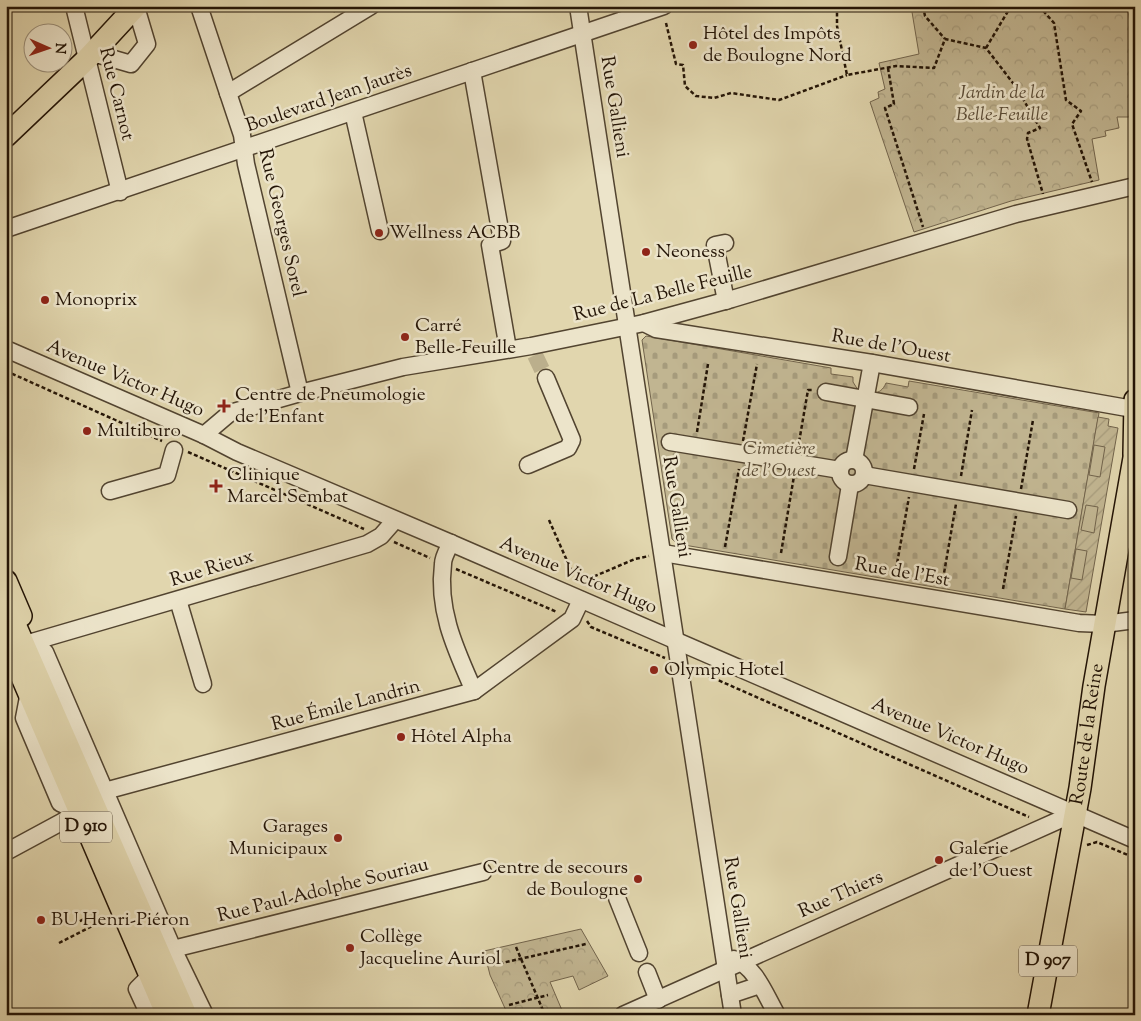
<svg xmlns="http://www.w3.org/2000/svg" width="1141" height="1021" viewBox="0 0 1141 1021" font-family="'Sorts Mill Goudy',serif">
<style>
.forest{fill:url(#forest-crowns);stroke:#72644c}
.cemetery{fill:url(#cemetery-stones);stroke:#72644c}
.garden{fill:url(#garden-furrows);stroke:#72644c}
.pitch{fill:#c1b591;stroke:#72644c}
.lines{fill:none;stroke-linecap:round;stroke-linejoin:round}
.minor-tunnel{stroke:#bbaf8c;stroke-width:16;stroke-dasharray:16 8;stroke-linecap:butt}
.minor-casing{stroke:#524430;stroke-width:19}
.major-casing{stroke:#231406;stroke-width:24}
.path{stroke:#231406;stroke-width:2.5;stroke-dasharray:4 2.5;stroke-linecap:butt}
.minor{stroke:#ece4ca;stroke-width:16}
.major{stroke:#e1d6ae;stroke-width:21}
.poi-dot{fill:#8f2418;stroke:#ece4ca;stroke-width:2}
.labels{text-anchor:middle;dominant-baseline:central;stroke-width:5;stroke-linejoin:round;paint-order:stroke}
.shield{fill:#ece4ca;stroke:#5f5241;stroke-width:1}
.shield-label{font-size:18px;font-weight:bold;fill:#231406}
.poi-label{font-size:19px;fill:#231406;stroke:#ece4ca;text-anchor:start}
.park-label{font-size:19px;font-style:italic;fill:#5a4c37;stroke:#ece4ca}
.street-label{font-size:19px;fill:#231406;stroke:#ece4ca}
</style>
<defs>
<pattern id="forest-crowns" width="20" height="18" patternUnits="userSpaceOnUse" patternTransform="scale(1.25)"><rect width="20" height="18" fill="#c1b591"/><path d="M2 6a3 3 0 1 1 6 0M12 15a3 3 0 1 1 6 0" fill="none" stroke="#a69b7c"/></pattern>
<pattern id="cemetery-stones" width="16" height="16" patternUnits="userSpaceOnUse" patternTransform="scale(1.25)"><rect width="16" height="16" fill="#c1b591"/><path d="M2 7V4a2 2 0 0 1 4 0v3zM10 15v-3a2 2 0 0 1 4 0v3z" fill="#a69b7c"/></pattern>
<pattern id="garden-furrows" width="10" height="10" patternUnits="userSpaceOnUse" patternTransform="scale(1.25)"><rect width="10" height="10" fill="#c1b591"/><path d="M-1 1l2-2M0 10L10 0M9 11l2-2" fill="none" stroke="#a69b7c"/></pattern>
</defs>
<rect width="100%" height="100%" fill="#e1d6ae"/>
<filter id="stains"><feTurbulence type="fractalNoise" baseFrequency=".004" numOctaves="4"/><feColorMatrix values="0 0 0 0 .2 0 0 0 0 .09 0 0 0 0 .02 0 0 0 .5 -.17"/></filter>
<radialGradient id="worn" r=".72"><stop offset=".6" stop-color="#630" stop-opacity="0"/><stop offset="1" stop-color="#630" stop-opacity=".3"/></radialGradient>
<g class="forest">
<path d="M 911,6 L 1079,6 L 1080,11 L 1101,6 L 1127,6 C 1135,48 1137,74 1129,117 L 1117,117 L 1119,128 L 1105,131 L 1106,136 L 1092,139 L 1099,180 L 1011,201 L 914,232 L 870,102 L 879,98 L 878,92 L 885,89 L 879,63 L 919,54 Z"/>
<path d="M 581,929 L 608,976 L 579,990 L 573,976 L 550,982 L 564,1015 L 508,1015 L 490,975 L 484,951 Z"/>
</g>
<path class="cemetery" d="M 646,336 L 831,368 L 831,374 L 853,377 L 853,382 L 858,390 C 870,393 880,397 886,383 L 908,387 L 909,381 L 1099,413 L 1065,609 L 678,544 L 672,539 L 642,340 Z"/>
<path class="garden" d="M 1098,417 L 1109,419 L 1108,426 L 1118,428 L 1086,612 L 1065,609 Z"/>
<g class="pitch">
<path d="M 1094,445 L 1105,447 L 1100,477 L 1089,475 Z"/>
<path d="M 1086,505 L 1098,507 L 1094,533 L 1081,530 Z"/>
<path d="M 1076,549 L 1087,551 L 1082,580 L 1071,578 Z"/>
</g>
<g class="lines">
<path class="minor-tunnel" d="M 535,355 L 546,378"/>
<g class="minor-casing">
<g id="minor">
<path d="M 74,6 L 120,192"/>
<path d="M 199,6 L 242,135 L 246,164 L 300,393"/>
<path d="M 578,6 L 733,1015"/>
<path d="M 93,53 L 131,64 L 147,44 L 136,7"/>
<path d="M 472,71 L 502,241 L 490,245 L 508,349"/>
<path d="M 228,93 L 371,6"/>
<path d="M 353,112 L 380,231"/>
<path d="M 6,229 L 664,6"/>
<path d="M 725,243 L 715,245 L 726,301"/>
<path d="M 644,323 L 656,329 L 872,363 L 1133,409"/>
<path d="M 6,349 L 204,435 L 237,452 L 451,543 L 1135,840"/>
<path d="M 826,392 L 909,407"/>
<path d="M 204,435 L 230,413 L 300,393 L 403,367 L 531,346 L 644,323 L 732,299 L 1016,214 L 1135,186"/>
<path d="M 670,442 L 840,470"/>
<circle cx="852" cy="472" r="12"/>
<path d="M 854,460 L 872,363"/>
<path d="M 528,465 L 568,448 L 572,440 L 546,378"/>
<path d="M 864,475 L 1068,510"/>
<path d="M 110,491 L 167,475 L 174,450"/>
<path d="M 451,543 C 448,549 443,557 443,564 C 437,611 456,650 474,691"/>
<path d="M 663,553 L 1079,623 L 1104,624 L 1135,620"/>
<path d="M 838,557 L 850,485"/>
<path d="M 178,600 L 203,684"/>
<path d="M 32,642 L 45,652 L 173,949 L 205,1015"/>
<path d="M 32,642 L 367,544 L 381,536 L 395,520"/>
<path d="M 29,692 L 24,718 L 60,803 L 80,812"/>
<path d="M 90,795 L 474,691 L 572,619 L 581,600"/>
<path d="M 6,852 L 80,812"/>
<path d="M 617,898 L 639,953"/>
<path d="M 173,949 L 483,872"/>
<path d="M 734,959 C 755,966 766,996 777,1015"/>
<path d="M 647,972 L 658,1000"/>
<path d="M 730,995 L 760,985"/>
<path d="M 149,1015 L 137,989 L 150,976"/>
<path d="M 623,1015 L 1075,813"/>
</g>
</g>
<g class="major-casing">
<g id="major">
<path d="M 6,136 L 87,59 L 136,6"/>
<path d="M 1134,454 L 1135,400"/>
<path d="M 6,581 L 21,616"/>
<path d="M 6,604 L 186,1015"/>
<path d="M 6,640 L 167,1015"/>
<path id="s1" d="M 1038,1015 L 1080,788 L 1094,686 L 1135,452"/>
</g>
</g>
<g class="path">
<path d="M 331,6 L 335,12"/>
<path d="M 837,6 L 837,26 L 847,75 L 896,66 L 934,68 L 945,39 L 986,48 L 1016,87 L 1040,128 L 1028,133 L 1027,139 L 1043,194"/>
<path d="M 923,6 L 925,16 L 945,39"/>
<path d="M 1039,6 L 1054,23 L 1066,100 L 1081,111 L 1072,124 L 1092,182"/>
<path d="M 666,23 L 676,64 L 683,65 L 685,86 L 696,96 L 714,98 L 731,93 L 779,100 L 847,75"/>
<path d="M 986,48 L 1011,6"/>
<path d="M 888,68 L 894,104 L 885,108 L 923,227"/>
<path d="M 6,371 L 162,441"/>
<path d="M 697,432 L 708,364"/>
<path d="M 743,441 L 757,364"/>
<path d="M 798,448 L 808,390 L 813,390"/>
<path d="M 188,452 L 364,529"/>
<path d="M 914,469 L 924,414"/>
<path d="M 961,476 L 972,410"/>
<path d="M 1021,489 L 1033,420"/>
<path d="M 549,520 L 572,572"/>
<path d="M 394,542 L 430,558"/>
<path d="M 725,547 L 739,469"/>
<path d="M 781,553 L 794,476"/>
<path d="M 456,569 L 557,612"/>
<path d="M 896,569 L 909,497"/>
<path d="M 588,579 L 635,559 L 649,556"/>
<path d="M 943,579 L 956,504"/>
<path d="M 1003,589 L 1016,516"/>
<path d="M 587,621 L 591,627 L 665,658"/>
<path d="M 695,670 L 1029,817"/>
<path d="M 1087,845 L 1097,842 L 1135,858"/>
<path d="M 74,924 L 96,913"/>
<path d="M 59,943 L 100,922"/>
<path d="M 516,947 L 545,1015"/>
<path d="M 493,965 L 586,944"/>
<path d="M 509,1005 L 548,995"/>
</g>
<use href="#minor" class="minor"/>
<use href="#major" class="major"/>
</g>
<g class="poi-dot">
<circle cx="693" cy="45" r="5"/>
<circle cx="379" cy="233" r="5"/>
<circle cx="646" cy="252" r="5"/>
<circle cx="45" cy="300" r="5"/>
<circle cx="405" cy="337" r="5"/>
<path d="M221.5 398.5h5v5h5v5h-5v5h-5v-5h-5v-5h5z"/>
<circle cx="87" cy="431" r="5"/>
<path d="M213.5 478.5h5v5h5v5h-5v5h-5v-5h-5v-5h5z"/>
<circle cx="654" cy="670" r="5"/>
<circle cx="401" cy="737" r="5"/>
<circle cx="338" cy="838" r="5"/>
<circle cx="939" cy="860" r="5"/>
<circle cx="638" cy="879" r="5"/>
<circle cx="41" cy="920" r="5"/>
<circle cx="350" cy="948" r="5"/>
</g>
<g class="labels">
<g class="shield">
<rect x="60" y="811.5" width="52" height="31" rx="4"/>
<rect x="1019" y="945.5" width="58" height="31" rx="4"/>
</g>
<g class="shield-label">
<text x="86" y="827">D 910</text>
<text x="1048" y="961">D 907</text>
</g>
<g class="poi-label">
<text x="703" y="34">Hôtel des Impôts<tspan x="703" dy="22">de Boulogne Nord</tspan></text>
<text x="389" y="233">Wellness ACBB</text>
<text x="656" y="252">Neoness</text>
<text x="55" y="300">Monoprix</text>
<text x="415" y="326">Carré<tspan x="415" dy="22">Belle-Feuille</tspan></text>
<text x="235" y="395">Centre de Pneumologie<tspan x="235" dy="22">de l'Enfant</tspan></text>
<text x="97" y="431">Multiburo</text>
<text x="227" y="475">Clinique<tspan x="227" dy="22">Marcel Sembat</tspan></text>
<text x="664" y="670">Olympic Hotel</text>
<text x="411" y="737">Hôtel Alpha</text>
<text x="328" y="827" text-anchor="end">Garages<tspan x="328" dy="22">Municipaux</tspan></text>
<text x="949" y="849">Galerie<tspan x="949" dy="22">de l'Ouest</tspan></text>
<text x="628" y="868" text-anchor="end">Centre de secours<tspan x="628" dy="22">de Boulogne</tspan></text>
<text x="51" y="920">BU Henri-Piéron</text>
<text x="360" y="937">Collège<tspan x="360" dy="22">Jacqueline Auriol</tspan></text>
</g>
<g class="park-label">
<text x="1002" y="93">Jardin de la<tspan x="1002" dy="22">Belle-Feuille</tspan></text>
<text x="779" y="449">Cimetière<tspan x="779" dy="22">de l'Ouest</tspan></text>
</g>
<g class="street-label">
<text transform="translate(116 94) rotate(76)">Rue Carnot</text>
<text transform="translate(329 99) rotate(-19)">Boulevard Jean Jaurès</text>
<text transform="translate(614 107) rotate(81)">Rue Gallieni</text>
<text transform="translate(281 223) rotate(77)">Rue Georges Sorel</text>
<text transform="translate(663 294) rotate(-14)">Rue de La Belle Feuille</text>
<text transform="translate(891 347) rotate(10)">Rue de l'Ouest</text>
<text transform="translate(125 379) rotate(23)">Avenue Victor Hugo</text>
<text transform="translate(676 507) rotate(81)">Rue Gallieni</text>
<text transform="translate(212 569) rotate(-17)">Rue Rieux</text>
<text transform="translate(902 573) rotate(10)">Rue de l'Est</text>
<text transform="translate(578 576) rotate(23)">Avenue Victor Hugo</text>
<text transform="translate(346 706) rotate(-15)">Rue Émile Landrin</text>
<text stroke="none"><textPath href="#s1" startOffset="285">Route de la Reine</textPath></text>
<text transform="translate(950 737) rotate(23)">Avenue Victor Hugo</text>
<text transform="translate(323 891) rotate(-14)">Rue Paul-Adolphe Souriau</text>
<text transform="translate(841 895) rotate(-24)">Rue Thiers</text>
<text transform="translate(737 908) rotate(81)">Rue Gallieni</text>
</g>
</g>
<rect width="1141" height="1021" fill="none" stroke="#e1d6ae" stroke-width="25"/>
<rect x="8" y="8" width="1126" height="1006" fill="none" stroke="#231406" stroke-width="2.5"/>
<rect x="12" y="12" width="1116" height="996" fill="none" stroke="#231406"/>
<g transform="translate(48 48) rotate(92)"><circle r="24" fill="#ece4ca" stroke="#9c917c"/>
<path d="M0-4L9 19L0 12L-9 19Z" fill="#8f2418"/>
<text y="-8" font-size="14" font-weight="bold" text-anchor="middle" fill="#231406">N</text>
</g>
<rect width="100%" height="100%" filter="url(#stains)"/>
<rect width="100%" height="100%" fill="url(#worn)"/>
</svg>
